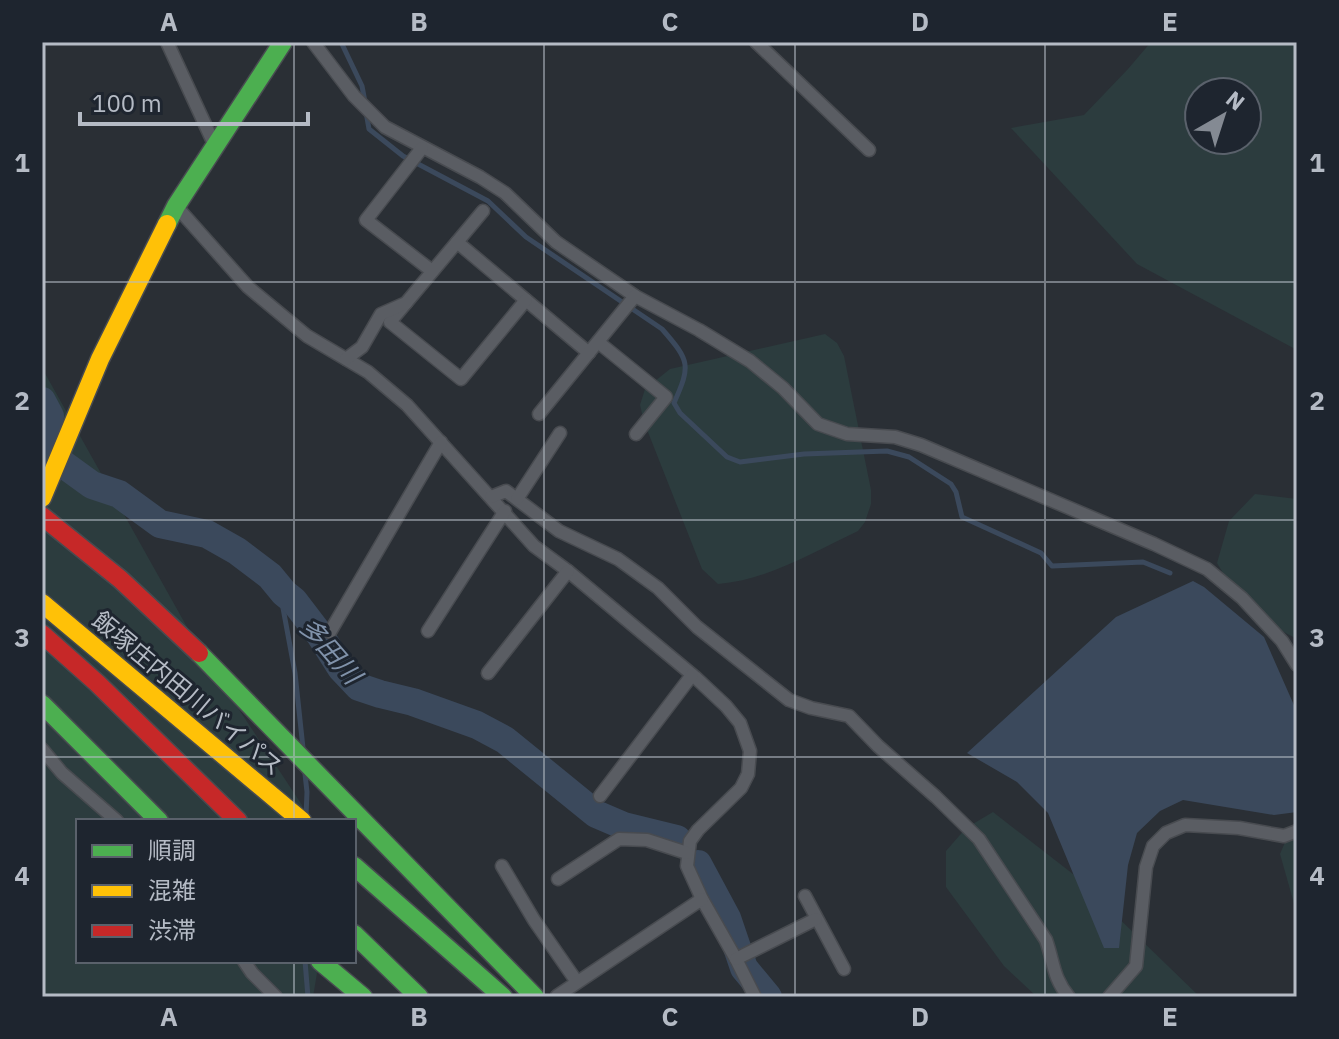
<svg xmlns="http://www.w3.org/2000/svg" width="1339" height="1039" viewBox="0 0 1339 1039" font-family="'IBM Plex Sans','Noto Sans JP',sans-serif">
<style>
.green{fill:#2c3c3e;fill-rule:evenodd}
.water{fill:#3b495c}
.lines{fill:none;stroke-linecap:round;stroke-linejoin:round}
.stream{stroke:#3b495c;stroke-width:5}
.river{stroke:#3b495c;stroke-width:28}
.street-casing{stroke:#484b50;stroke-width:15}
.fast-casing{stroke:#484b50;stroke-width:21}
.slow-casing{stroke:#484b50;stroke-width:21}
.jam-casing{stroke:#484b50;stroke-width:21}
.street{stroke:#5a5d63;stroke-width:12}
.fast{stroke:#4caf50;stroke-width:18}
.slow{stroke:#ffc107;stroke-width:18}
.jam{stroke:#c62828;stroke-width:18}
.grid{fill:none;stroke:#b5bbc5;stroke-width:2;stroke-opacity:0.55}
.labels{text-anchor:middle;dominant-baseline:central;stroke-width:6;stroke-linejoin:round;paint-order:stroke}
.street-label{font-size:24px;fill:#b5bbc5;stroke:#1e252f}
.water-label{font-size:26px;font-style:italic;fill:#8092aa;stroke:#1e252f}
.neatline{fill:none;stroke:#b5bbc5;stroke-width:3}
.grid-label{font-size:26px;text-anchor:middle;font-weight:bold;fill:#b5bbc5}
</style>
<rect width="100%" height="100%" fill="#2a2f35"/>
<g class="green">
<path d="M 1151,42 L 1297,42 L 1297,350 L 1137,264 L 1011,128 L 1084,115 L 1128,69 ZM 1199,92 L 1247,92 L 1247,140 L 1199,140 Z"/>
<path d="M 825,334 L 837,343 L 844,356 L 871,490 L 871,504 L 865,522 L 858,531 C 813,552 768,580 718,584 L 702,569 L 644,422 L 640,405 L 645,389 L 670,369 Z"/>
<path d="M 42,368 L 201,652 L 302,805 L 306,821 L 78,821 L 78,961 L 319,961 L 313,997 L 42,997 Z"/>
<path d="M 1255,494 L 1297,499 L 1297,639 L 1246,612 L 1217,563 L 1229,521 Z"/>
<path d="M 993,812 L 1073,874 L 1200,997 L 1037,997 L 1004,966 L 946,887 L 946,851 L 966,828 Z"/>
<path d="M 1297,835 L 1297,914 L 1280,854 L 1286,840 Z"/>
</g>
<path class="water" d="M 1193,581 L 1204,587 L 1264,637 L 1297,712 L 1297,812 L 1274,815 L 1183,800 L 1160,811 L 1137,833 L 1128,865 L 1119,948 L 1104,948 L 1048,813 L 1017,782 L 967,753 L 1116,617 Z"/>
<g class="lines">
<g class="stream">
<path d="M 341,42 L 362,86 L 365,102"/>
<path d="M 366,112 L 369,129 L 403,156 L 488,201 L 526,237 L 662,329 C 690,361 691,365 674,403 L 680,413 L 727,457 L 740,462 L 804,454 L 887,451 L 909,457 L 951,484 L 956,492 L 962,517 L 1041,553 L 1052,566 L 1143,562 L 1170,573"/>
<path d="M 284,593 L 283,608 L 295,673 L 303,748"/>
<path d="M 305,774 L 307,792 L 306,816"/>
<path d="M 305,961 L 308,997"/>
</g>
<g class="river">
<path d="M 42,401 L 50,416 L 48,437 L 51,450 L 63,464 L 92,485 L 119,494 L 160,524 L 207,534 L 237,551 L 270,576 L 284,593 L 294,601 L 320,635 L 341,668 L 359,687 L 380,694 L 413,702 L 477,725 L 505,740 L 596,814 L 624,826 L 677,839"/>
<path d="M 698,864 L 727,918 L 744,968 L 768,997"/>
</g>
<g class="street-casing">
<g id="street">
<path d="M 167,42 L 215,146"/>
<path d="M 313,42 L 354,96 L 385,127 L 480,177 L 505,193 L 556,242 L 635,296 L 699,330 L 750,361 L 783,388 L 818,424 L 847,434 L 895,437 L 921,445 L 1154,544 L 1207,569 L 1242,598 L 1282,641 L 1297,665"/>
<path d="M 756,42 L 869,150"/>
<path d="M 422,148 L 366,220 L 432,271"/>
<path d="M 176,206 L 248,287 L 307,336 L 368,372 L 407,405 L 534,546 L 568,571 L 695,677 L 726,706 L 740,723 L 750,751 L 748,774 L 741,788 L 698,830 L 690,841 L 687,866 L 702,899 L 736,959 L 755,997"/>
<path d="M 457,242 L 589,353"/>
<path d="M 406,303 L 390,322 L 461,379 L 526,300"/>
<path d="M 598,342 L 666,397 L 636,434"/>
<path d="M 346,359 L 362,347 L 381,314 L 406,303 L 483,211"/>
<path d="M 539,414 L 635,296"/>
<path d="M 491,497 L 506,491 L 559,531 L 618,559 L 658,588 L 697,627 L 789,700 L 811,708 L 849,716 L 878,746 L 936,797 L 979,839 L 1046,940 C 1054,963 1053,978 1069,997"/>
<path d="M 517,499 L 560,433"/>
<path d="M 428,631 L 505,511"/>
<path d="M 330,632 L 441,442"/>
<path d="M 488,673 L 568,571"/>
<path d="M 42,749 L 62,773 L 117,821"/>
<path d="M 600,796 L 692,675"/>
<path d="M 502,866 L 534,920 L 577,982"/>
<path d="M 558,879 L 619,839 L 647,840 L 687,853"/>
<path d="M 805,896 L 844,969"/>
<path d="M 736,959 L 816,919"/>
<path d="M 244,961 L 252,973 L 276,997"/>
<path d="M 557,996 L 702,899"/>
<path d="M 1109,997 L 1136,966 L 1146,867 L 1153,846 L 1166,833 L 1185,825 L 1239,828 L 1284,836 L 1297,831"/>
</g>
</g>
<g class="fast-casing">
<g id="fast">
<path d="M 167,224 L 176,206 L 283,42"/>
<path d="M 199,653 L 535,997"/>
<path d="M 42,704 L 159,821"/>
<path d="M 354,866 L 503,997"/>
<path d="M 354,934 L 419,997"/>
<path d="M 320,961 L 363,997"/>
</g>
</g>
<g class="slow-casing">
<g id="slow">
<path d="M 42,498 L 100,359 L 167,224"/>
<path d="M 42,603 L 302,821"/>
</g>
</g>
<g class="jam-casing">
<g id="jam">
<path d="M 42,516 L 120,579 L 199,653"/>
<path d="M 42,634 L 97,683 L 238,821"/>
</g>
</g>
<use href="#street" class="street"/>
<use href="#fast" class="fast"/>
<use href="#slow" class="slow"/>
<use href="#jam" class="jam"/>
</g>
<path class="grid" d="M 294,42 L 294,821M 544,42 L 544,997M 795,42 L 795,997M 1045,42 L 1045,997M 42,282 L 1297,282M 42,520 L 1297,520M 42,757 L 1297,757M 294,961 L 294,997"/>
<g class="labels">
<g class="street-label">
<text transform="translate(188 693) rotate(40)">飯塚庄内田川バイパス</text>
</g>
<g class="water-label">
<text transform="translate(331 650) rotate(49)">多田川</text>
</g>
</g>
<rect width="1339" height="1039" fill="none" stroke="#1e252f" stroke-width="88"/>
<rect x="76" y="819" width="280" height="144" fill="#1e252f" stroke="#5a616b" stroke-width="2"/>
<rect x="92" y="845" width="40" height="12" fill="#4caf50" stroke="#5a616b" stroke-width="2"/>
<text x="148" y="859" font-size="24" fill="#b5bbc5">順調</text>
<rect x="92" y="885" width="40" height="12" fill="#ffc107" stroke="#5a616b" stroke-width="2"/>
<text x="148" y="899" font-size="24" fill="#b5bbc5">混雑</text>
<rect x="92" y="925" width="40" height="12" fill="#c62828" stroke="#5a616b" stroke-width="2"/>
<text x="148" y="939" font-size="24" fill="#b5bbc5">渋滞</text>
<g transform="translate(1223 116) rotate(39)"><circle r="38" fill="#1e252f" stroke="#5a616b" stroke-width="2"/>
<path d="M0-6L14 30L0 20L-14 30Z" fill="#848a93"/>
<text y="-12" font-size="22" font-weight="bold" text-anchor="middle" fill="#b5bbc5">N</text>
</g>
<path d="M80 112v12h228v-12" fill="none" stroke="#b5bbc5" stroke-width="4"/>
<text x="92" y="112" font-size="24" fill="#b5bbc5" stroke="#1e252f" stroke-width="6" paint-order="stroke">100 m</text>
<rect x="44" y="44" width="1251" height="951" class="neatline"/>
<g class="grid-label">
<text x="169" y="31">A</text>
<text x="419" y="31">B</text>
<text x="670" y="31">C</text>
<text x="920" y="31">D</text>
<text x="1170" y="31">E</text>
<text x="22" y="172">1</text>
<text x="1317" y="172">1</text>
<text x="22" y="410">2</text>
<text x="1317" y="410">2</text>
<text x="22" y="647">3</text>
<text x="1317" y="647">3</text>
<text x="22" y="885">4</text>
<text x="1317" y="885">4</text>
<text x="169" y="1026">A</text>
<text x="419" y="1026">B</text>
<text x="670" y="1026">C</text>
<text x="920" y="1026">D</text>
<text x="1170" y="1026">E</text>
</g>
</svg>
